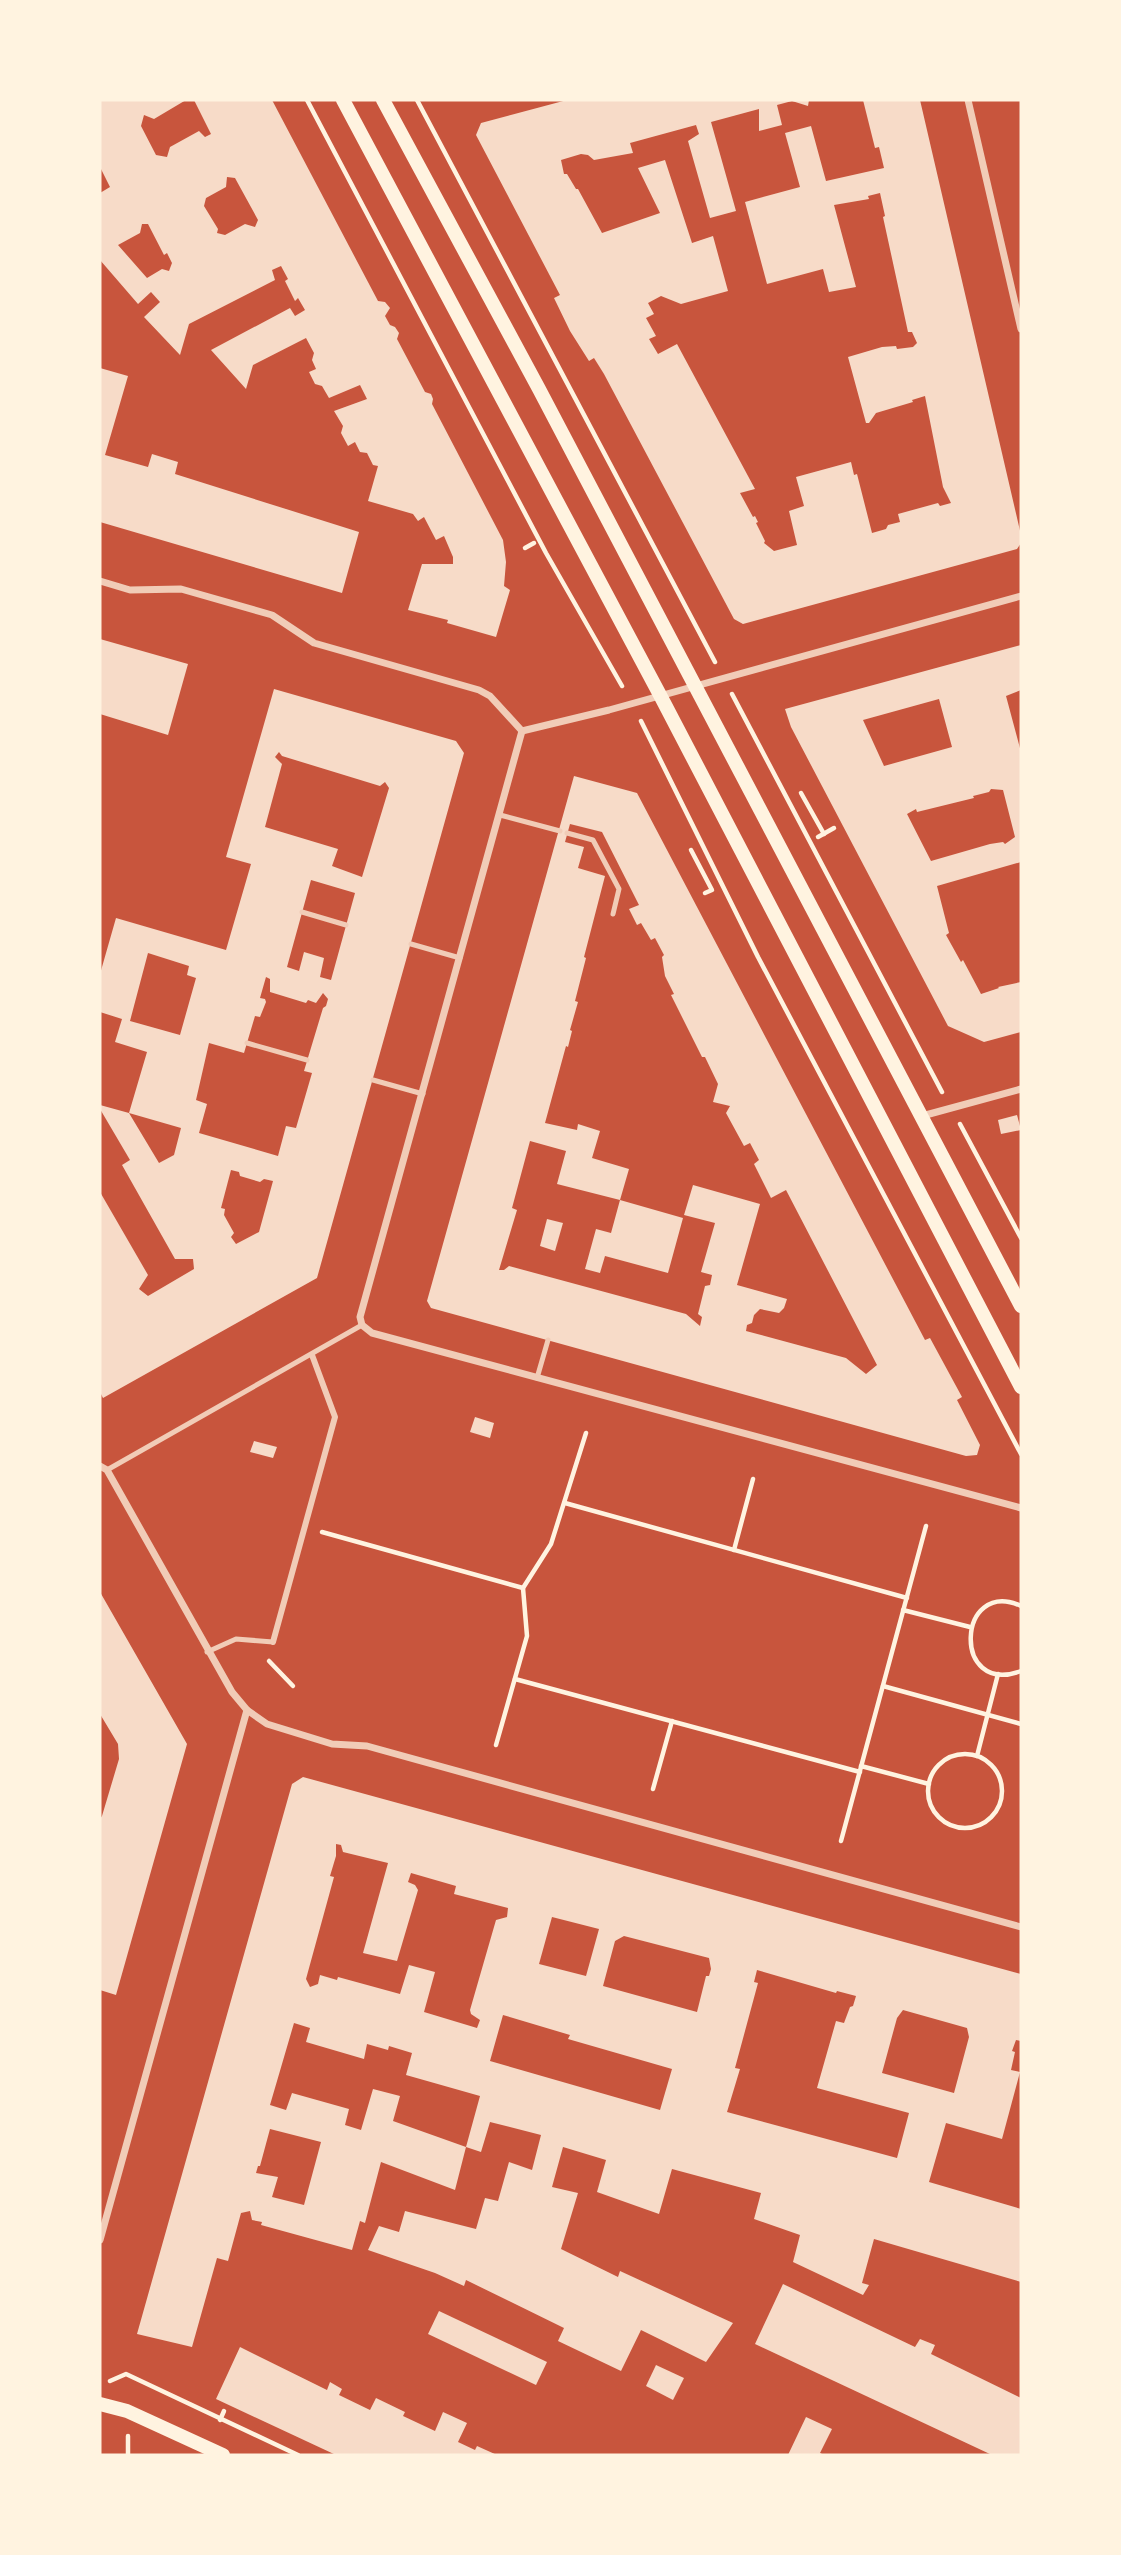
<svg xmlns="http://www.w3.org/2000/svg" width="1121" height="2555" viewBox="0 0 1121 2555" font-family="'Space Grotesk',sans-serif">
<style>
.building{fill:#f7dbc8;fill-rule:evenodd}
.lines{fill:none;stroke-linecap:round;stroke-linejoin:round}
.path{stroke:#fff3e0;stroke-width:4.5}
.service{stroke:#f1ccb7;stroke-width:5}
.pedestrian{stroke:#f1ccb7;stroke-width:6}
.minor{stroke:#f1ccb7;stroke-width:7}
.secondary{stroke:#fff3e0;stroke-width:14}
</style>
<rect width="100%" height="100%" fill="#c8553d"/>
<g class="building">
<path d="M 100,100 L 186,100 L 154,119 L 144,115 L 141,126 L 156,155 L 167,157 L 170,147 L 199,131 L 205,137 L 211,134 L 194,100 L 272,100 L 378,301 L 385,302 L 390,308 L 385,316 L 390,325 L 395,327 L 399,333 L 397,339 L 425,392 L 431,394 L 433,399 L 432,404 L 503,540 L 506,562 L 504,586 L 510,590 L 496,637 L 447,623 L 448,620 L 408,610 L 422,564 L 453,564 L 453,557 L 444,536 L 436,540 L 424,517 L 418,521 L 413,514 L 368,501 L 378,466 L 373,465 L 367,453 L 360,452 L 355,442 L 348,446 L 341,433 L 343,426 L 334,411 L 367,399 L 360,385 L 329,398 L 322,386 L 315,384 L 309,372 L 316,369 L 312,360 L 314,353 L 306,338 L 253,365 L 246,389 L 211,350 L 290,308 L 295,316 L 305,310 L 298,298 L 295,301 L 285,281 L 288,279 L 281,266 L 272,270 L 275,280 L 189,324 L 180,355 L 144,317 L 160,302 L 151,292 L 138,304 L 100,260 L 100,193 L 110,187 L 100,167 ZM 227,177 L 235,178 L 258,220 L 255,227 L 245,224 L 225,235 L 217,233 L 218,229 L 204,206 L 206,198 L 226,187 ZM 142,224 L 148,224 L 164,255 L 167,253 L 172,263 L 169,271 L 162,269 L 147,278 L 118,245 L 140,233 Z"/>
<path d="M 567,100 L 809,100 L 808,106 L 792,101 L 777,105 L 782,125 L 759,131 L 759,109 L 711,122 L 736,211 L 710,218 L 688,141 L 699,134 L 696,125 L 630,143 L 633,153 L 594,160 L 588,155 L 581,154 L 561,160 L 564,174 L 567,174 L 576,189 L 578,189 L 602,233 L 660,213 L 638,168 L 665,160 L 692,243 L 713,236 L 728,291 L 681,304 L 661,296 L 648,303 L 654,314 L 646,318 L 656,336 L 649,339 L 658,354 L 677,344 L 755,489 L 740,493 L 753,517 L 755,516 L 758,522 L 756,523 L 765,541 L 764,543 L 774,551 L 797,545 L 789,511 L 804,506 L 796,477 L 851,462 L 854,475 L 857,474 L 872,533 L 886,529 L 888,525 L 900,522 L 898,514 L 938,503 L 940,506 L 951,503 L 943,487 L 925,396 L 912,400 L 913,402 L 876,413 L 869,423 L 866,423 L 848,357 L 882,347 L 896,346 L 897,349 L 913,347 L 917,343 L 912,332 L 908,332 L 883,217 L 885,216 L 880,193 L 868,196 L 869,199 L 834,205 L 856,287 L 829,292 L 823,269 L 767,284 L 745,202 L 800,187 L 785,133 L 811,126 L 826,181 L 884,168 L 879,147 L 875,148 L 863,100 L 920,100 L 1021,535 L 1021,543 L 1017,549 L 743,624 L 734,619 L 604,374 L 594,358 L 589,361 L 570,331 L 554,298 L 560,295 L 476,135 L 481,123 Z"/>
<path d="M 100,368 L 128,376 L 105,455 L 148,467 L 152,454 L 178,462 L 175,474 L 359,532 L 342,593 L 100,522 Z"/>
<path d="M 100,639 L 188,664 L 168,735 L 100,714 Z"/>
<path d="M 1021,645 L 1021,690 L 1006,696 L 1021,752 L 1021,862 L 937,886 L 949,933 L 946,935 L 961,962 L 963,960 L 981,994 L 999,988 L 998,987 L 1021,982 L 1021,1032 L 984,1042 L 948,1026 L 791,727 L 785,709 ZM 939,699 L 952,747 L 884,766 L 863,720 ZM 991,789 L 1003,790 L 1015,837 L 1005,844 L 1003,842 L 990,844 L 931,861 L 907,814 L 916,809 L 917,812 L 974,798 L 973,796 L 989,792 Z"/>
<path d="M 274,689 L 456,741 L 464,753 L 317,1278 L 103,1398 L 100,1392 L 100,1192 L 148,1275 L 139,1289 L 148,1296 L 194,1269 L 193,1259 L 175,1259 L 122,1165 L 130,1160 L 100,1109 L 100,1105 L 129,1113 L 159,1163 L 174,1155 L 181,1128 L 129,1113 L 147,1052 L 115,1042 L 122,1019 L 100,1012 L 100,974 L 116,918 L 226,950 L 251,864 L 226,857 ZM 279,752 L 282,756 L 380,786 L 385,782 L 389,788 L 362,877 L 332,866 L 338,849 L 265,827 L 282,764 L 275,757 ZM 311,880 L 355,893 L 331,980 L 320,977 L 324,958 L 304,952 L 299,971 L 287,967 ZM 148,953 L 189,966 L 187,975 L 196,978 L 180,1035 L 130,1021 ZM 266,977 L 270,979 L 270,992 L 306,1003 L 308,1000 L 316,1003 L 323,993 L 328,999 L 326,1006 L 323,1008 L 304,1071 L 312,1073 L 296,1128 L 286,1126 L 278,1156 L 199,1133 L 207,1104 L 196,1100 L 209,1043 L 244,1053 L 255,1016 L 260,1017 L 266,1002 L 265,999 L 260,998 ZM 231,1170 L 239,1172 L 240,1176 L 260,1182 L 264,1179 L 273,1181 L 259,1232 L 236,1244 L 231,1237 L 234,1233 L 224,1215 L 225,1209 L 221,1208 Z"/>
<path d="M 574,776 L 637,793 L 925,1340 L 930,1338 L 962,1397 L 957,1400 L 980,1445 L 977,1455 L 966,1456 L 431,1308 L 427,1301 ZM 570,824 L 602,832 L 639,905 L 629,909 L 637,925 L 641,923 L 651,940 L 655,938 L 664,955 L 662,957 L 665,976 L 674,994 L 671,995 L 702,1057 L 705,1057 L 718,1084 L 713,1102 L 730,1106 L 726,1113 L 744,1146 L 750,1143 L 759,1160 L 754,1164 L 771,1198 L 786,1190 L 877,1365 L 866,1374 L 846,1358 L 746,1331 L 747,1325 L 752,1323 L 754,1315 L 760,1309 L 779,1313 L 784,1308 L 787,1299 L 737,1285 L 760,1204 L 693,1185 L 684,1215 L 715,1223 L 701,1272 L 712,1275 L 710,1285 L 705,1286 L 698,1314 L 702,1317 L 700,1326 L 686,1314 L 509,1266 L 504,1270 L 499,1270 L 517,1210 L 512,1208 L 530,1141 L 566,1151 L 557,1184 L 620,1200 L 611,1233 L 596,1229 L 585,1269 L 600,1273 L 605,1256 L 668,1273 L 683,1218 L 620,1200 L 629,1169 L 592,1158 L 600,1131 L 578,1124 L 577,1130 L 545,1123 L 566,1046 L 568,1047 L 572,1031 L 570,1030 L 578,1002 L 575,1001 L 586,958 L 584,957 L 605,876 L 578,868 L 584,847 L 565,842 Z"/>
<path d="M 1017,1115 L 1021,1130 L 1001,1134 L 998,1120 Z"/>
<path d="M 547,1219 L 563,1223 L 555,1251 L 540,1246 Z"/>
<path d="M 475,1417 L 494,1423 L 490,1438 L 470,1432 Z"/>
<path d="M 254,1441 L 277,1447 L 273,1458 L 250,1452 Z"/>
<path d="M 100,1592 L 187,1744 L 116,1995 L 100,1990 L 100,1819 L 102,1816 L 119,1759 L 118,1744 L 100,1714 Z"/>
<path d="M 303,1777 L 1021,1974 L 1021,2041 L 1016,2040 L 1012,2051 L 1015,2052 L 1011,2070 L 1020,2072 L 1002,2139 L 946,2123 L 929,2182 L 1021,2209 L 1021,2282 L 874,2239 L 862,2283 L 869,2285 L 863,2295 L 793,2262 L 800,2235 L 754,2219 L 761,2193 L 672,2169 L 659,2214 L 597,2192 L 606,2160 L 563,2147 L 552,2187 L 578,2193 L 561,2249 L 618,2277 L 620,2271 L 733,2323 L 706,2362 L 641,2330 L 621,2371 L 558,2341 L 564,2328 L 466,2280 L 464,2286 L 435,2273 L 368,2250 L 379,2226 L 399,2232 L 405,2211 L 476,2229 L 485,2198 L 498,2201 L 509,2162 L 532,2170 L 541,2135 L 490,2122 L 481,2152 L 466,2147 L 455,2190 L 381,2162 L 365,2223 L 360,2221 L 352,2250 L 261,2225 L 262,2222 L 252,2220 L 250,2211 L 241,2213 L 228,2261 L 217,2258 L 192,2347 L 137,2334 L 292,1784 ZM 336,1844 L 341,1845 L 343,1852 L 388,1863 L 363,1953 L 397,1961 L 418,1890 L 415,1885 L 408,1882 L 411,1873 L 456,1886 L 454,1894 L 508,1908 L 507,1917 L 496,1920 L 470,2010 L 471,2014 L 480,2020 L 477,2028 L 424,2012 L 435,1972 L 409,1965 L 400,1994 L 338,1977 L 337,1980 L 320,1975 L 318,1984 L 310,1987 L 306,1979 L 334,1877 L 330,1876 L 336,1856 ZM 552,1917 L 599,1929 L 586,1976 L 539,1964 ZM 624,1936 L 709,1958 L 711,1969 L 709,1976 L 706,1976 L 697,2012 L 603,1986 L 615,1941 ZM 757,1970 L 836,1993 L 837,1991 L 856,1996 L 853,2006 L 850,2007 L 844,2023 L 836,2021 L 817,2088 L 909,2113 L 897,2158 L 727,2112 L 740,2069 L 735,2068 L 758,1983 L 754,1982 ZM 903,2010 L 967,2028 L 969,2037 L 954,2093 L 882,2073 L 897,2018 ZM 503,2015 L 570,2035 L 568,2039 L 672,2069 L 660,2110 L 490,2061 ZM 294,2023 L 310,2028 L 306,2042 L 364,2059 L 367,2044 L 388,2050 L 389,2046 L 412,2053 L 406,2075 L 480,2096 L 466,2147 L 393,2121 L 400,2096 L 373,2089 L 361,2130 L 345,2125 L 349,2109 L 292,2093 L 286,2110 L 270,2105 ZM 270,2129 L 321,2142 L 304,2205 L 272,2197 L 278,2177 L 256,2173 L 258,2166 L 260,2166 Z"/>
<path d="M 783,2284 L 915,2347 L 920,2339 L 935,2345 L 931,2354 L 1021,2398 L 1021,2455 L 992,2455 L 755,2344 Z"/>
<path d="M 439,2311 L 547,2362 L 536,2385 L 428,2334 Z"/>
<path d="M 240,2347 L 327,2390 L 330,2382 L 342,2389 L 339,2395 L 370,2410 L 376,2398 L 405,2412 L 403,2416 L 435,2431 L 443,2412 L 467,2423 L 458,2442 L 475,2450 L 477,2446 L 497,2455 L 336,2455 L 216,2399 Z"/>
<path d="M 656,2365 L 684,2378 L 673,2400 L 646,2386 Z"/>
<path d="M 806,2417 L 832,2429 L 820,2453 L 824,2455 L 788,2455 Z"/>
</g>
<g class="lines">
<g class="path">
<path d="M 307,100 L 546,553 L 622,686"/>
<path d="M 417,100 L 715,662"/>
<path d="M 525,548 L 534,543"/>
<path d="M 732,694 L 942,1092"/>
<path d="M 641,721 L 758,957 L 1021,1454"/>
<path d="M 801,793 L 824,834"/>
<path d="M 818,837 L 834,828"/>
<path d="M 691,850 L 712,890 L 705,893"/>
<path d="M 960,1124 L 1021,1238"/>
<path d="M 565,1503 L 907,1598"/>
<path d="M 322,1532 L 523,1588"/>
<path d="M 734,1550 L 753,1479"/>
<path d="M 1021,1606 C 957,1577 951,1697 1021,1671"/>
<path d="M 903,1610 L 970,1627"/>
<path d="M 269,1661 L 293,1686"/>
<path d="M 515,1679 L 860,1772"/>
<path d="M 883,1686 L 1021,1724"/>
<path d="M 496,1745 L 527,1636 L 523,1588 L 551,1544 L 586,1433"/>
<circle cx="965" cy="1791" r="37"/>
<path d="M 977,1756 L 998,1674"/>
<path d="M 861,1766 L 929,1784"/>
<path d="M 653,1789 L 672,1721"/>
<path d="M 841,1841 L 926,1526"/>
<path d="M 110,2381 L 126,2374 L 298,2455"/>
<path d="M 220,2420 L 224,2411"/>
<path d="M 128,2436 L 128,2455"/>
</g>
<g class="service">
<path d="M 500,815 L 560,831"/>
<path d="M 567,833 L 593,840 L 619,889 L 613,914"/>
<path d="M 302,912 L 346,925"/>
<path d="M 411,944 L 460,958"/>
<path d="M 247,1043 L 307,1060"/>
<path d="M 373,1080 L 423,1094"/>
<path d="M 537,1378 L 548,1340"/>
<path d="M 107,1470 L 362,1325"/>
<path d="M 207,1652 L 236,1639 L 273,1642"/>
</g>
<path class="pedestrian" d="M 273,1642 L 335,1417 L 312,1355"/>
<g class="minor">
<path d="M 968,100 L 1021,329"/>
<path d="M 100,581 L 130,590 L 181,589 L 272,615 L 314,643 L 479,690 L 490,696 L 522,731"/>
<path d="M 522,731 L 360,1317 L 362,1325 L 372,1333 L 1021,1508"/>
<path d="M 522,731 L 609,710 L 1021,596"/>
<path d="M 922,1116 L 1021,1089"/>
<path d="M 100,1466 L 107,1470 L 232,1692 L 247,1710 L 267,1724 L 332,1744 L 367,1746 L 1021,1927"/>
<path d="M 100,2240 L 247,1710"/>
</g>
<g class="secondary">
<path d="M 343,100 L 660,695 L 1021,1387"/>
<path d="M 383,100 L 539,389 L 1021,1306"/>
<path d="M 100,2404 L 127,2411 L 223,2455"/>
</g>
</g>
<rect width="1121" height="2555" fill="none" stroke="#fff3e0" stroke-width="203"/>
</svg>
